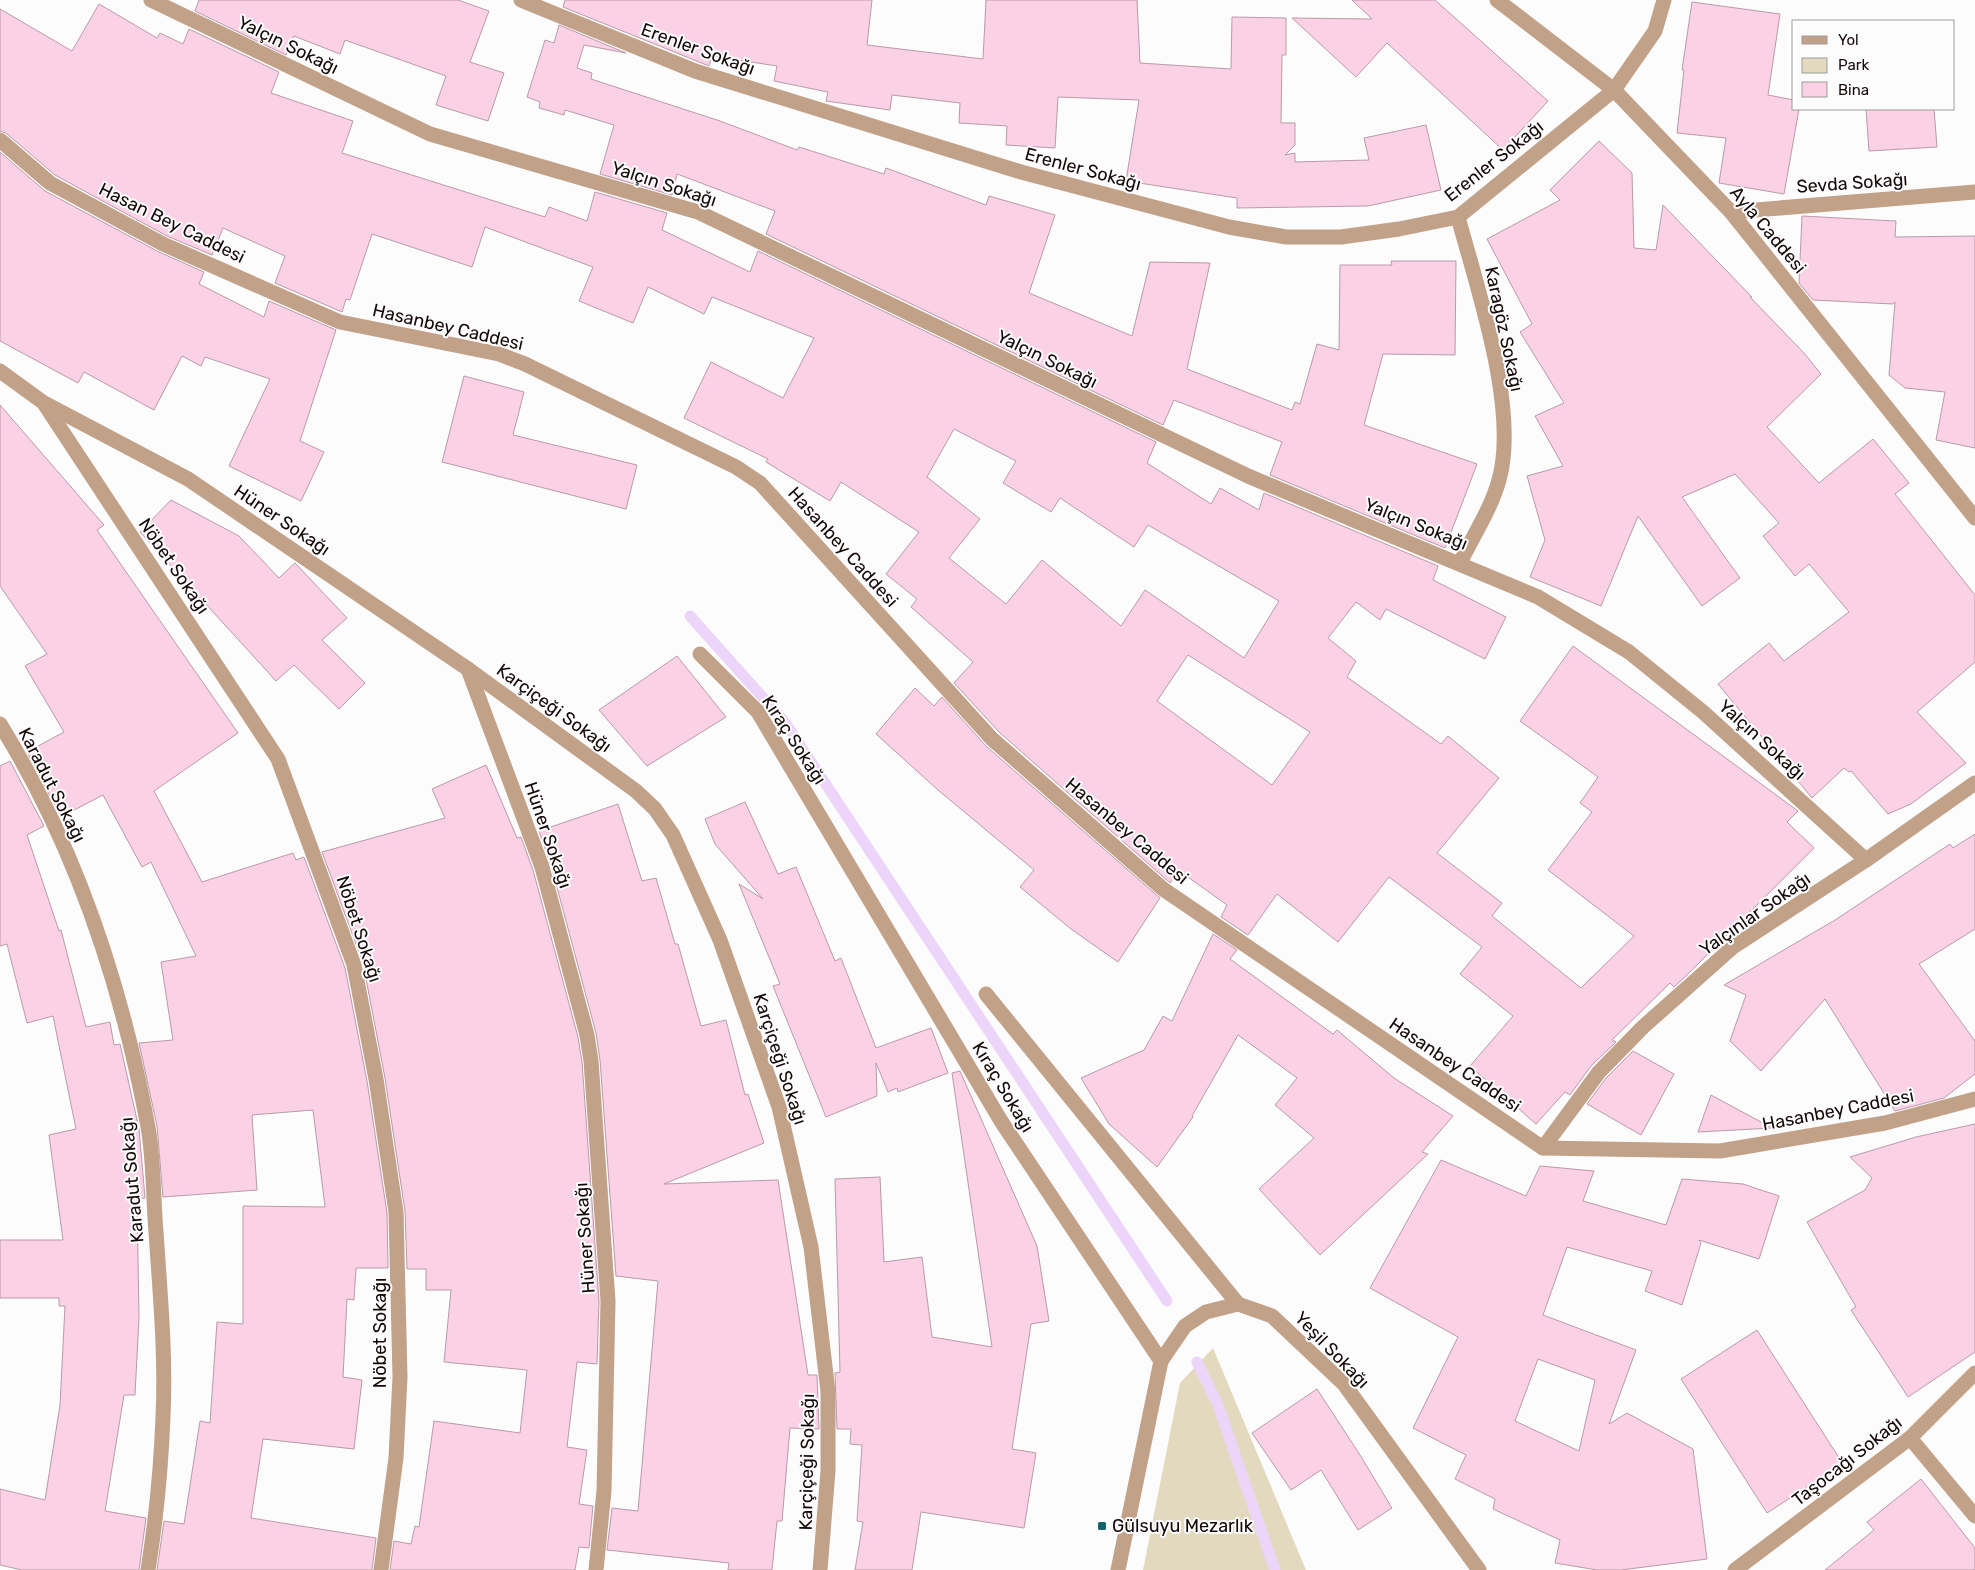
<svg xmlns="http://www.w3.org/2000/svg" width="1975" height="1570" viewBox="0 0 1975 1570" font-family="Rubik,sans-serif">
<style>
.green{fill:#e2d9be}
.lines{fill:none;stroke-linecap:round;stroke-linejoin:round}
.stream{stroke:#ecd5f9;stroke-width:11}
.building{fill:#fbd1e5;stroke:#b99aa9;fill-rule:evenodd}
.minor{stroke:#c2a189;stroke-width:15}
.poi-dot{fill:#16626e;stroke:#fcfcfc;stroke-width:2}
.labels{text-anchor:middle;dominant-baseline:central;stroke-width:4;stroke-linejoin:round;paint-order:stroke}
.street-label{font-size:18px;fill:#140808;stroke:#fcfcfc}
.poi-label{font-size:18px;fill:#140808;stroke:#fcfcfc;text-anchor:start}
</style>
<rect width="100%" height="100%" fill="#fcfcfc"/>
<path class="green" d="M 1213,1348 L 1306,1570 L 1143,1570 L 1180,1383 Z"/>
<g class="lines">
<g class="stream">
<path d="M 690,616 L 784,721 L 1167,1301"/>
<path d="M 1197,1362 L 1218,1405 L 1275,1570"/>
</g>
</g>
<g class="building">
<path d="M 199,0 L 458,0 L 489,11 L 470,62 L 504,73 L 488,121 L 436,105 L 446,76 L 345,40 L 340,54 L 294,36 L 286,55 L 195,11 Z"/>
<path d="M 565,0 L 872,0 L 867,45 L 983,59 L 986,0 L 1137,0 L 1140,63 L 1231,69 L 1232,17 L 1286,18 L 1286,55 L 1282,55 L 1281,123 L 1295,123 L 1295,145 L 1285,155 L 1295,153 L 1295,162 L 1369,160 L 1364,138 L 1426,125 L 1441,190 L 1368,206 L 1237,208 L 1237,198 L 1126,181 L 1139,100 L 1058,97 L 1055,148 L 1006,145 L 1007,126 L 959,123 L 960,103 L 892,95 L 890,110 L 826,101 L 828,92 L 774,81 L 777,66 L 712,56 L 709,66 L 563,7 Z"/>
<path d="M 1352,0 L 1435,0 L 1548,101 L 1503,150 L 1387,43 L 1356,77 L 1292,18 L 1372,19 Z"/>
<path d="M 1692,2 L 1780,14 L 1768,95 L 1794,100 L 1794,109 L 1799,109 L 1784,194 L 1719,183 L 1726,138 L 1677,133 L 1684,70 L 1682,70 Z"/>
<path d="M 99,4 L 157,38 L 160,33 L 183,44 L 189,29 L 279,72 L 271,93 L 353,121 L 342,153 L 545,217 L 549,207 L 587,221 L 595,192 L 667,213 L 662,230 L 750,272 L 758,251 L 1156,442 L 1147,463 L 1211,504 L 1220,488 L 1259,510 L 1264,493 L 1438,566 L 1433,580 L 1506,617 L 1485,659 L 1386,609 L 1380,620 L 1356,602 L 1328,638 L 1356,661 L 1347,677 L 1441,744 L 1448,736 L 1499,778 L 1437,853 L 1502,903 L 1492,916 L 1581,988 L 1634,936 L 1548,870 L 1592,812 L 1580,803 L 1598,777 L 1520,721 L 1573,646 L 1798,811 L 1787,822 L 1814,848 L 1685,977 L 1674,987 L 1670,983 L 1612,1040 L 1616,1042 L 1591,1066 L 1570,1095 L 1565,1092 L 1536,1124 L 1470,1066 L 1513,1016 L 1460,974 L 1482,947 L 1389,877 L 1338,942 L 1277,894 L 1248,935 L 1221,917 L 1227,905 L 1178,870 L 1170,883 L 1169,882 L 999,732 L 954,683 L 973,662 L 911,607 L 917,599 L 886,574 L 919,532 L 841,482 L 830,501 L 766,462 L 768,459 L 684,418 L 711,362 L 783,398 L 814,338 L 712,297 L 704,314 L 648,287 L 633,323 L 579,301 L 593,267 L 485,227 L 472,267 L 372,234 L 350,300 L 346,299 L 342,312 L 275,283 L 285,256 L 223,228 L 212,255 L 167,236 L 55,175 L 6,133 L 0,131 L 0,9 L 72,51 ZM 954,429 L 1016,461 L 1003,483 L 1051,512 L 1060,498 L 1134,547 L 1148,525 L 1279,601 L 1244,658 L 1145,590 L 1121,626 L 1042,560 L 1006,604 L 949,558 L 980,519 L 927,477 ZM 1188,655 L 1310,732 L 1272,785 L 1157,701 Z"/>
<path d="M 559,25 L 626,53 L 584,45 L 577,68 L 592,73 L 591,79 L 720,121 L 797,150 L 799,147 L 884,174 L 886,168 L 986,205 L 989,196 L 1055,215 L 1029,293 L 1132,336 L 1150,262 L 1210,263 L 1187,369 L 1292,410 L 1295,402 L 1300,404 L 1317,344 L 1339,350 L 1340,265 L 1392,265 L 1391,261 L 1456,261 L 1455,355 L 1383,354 L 1364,425 L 1477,464 L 1445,548 L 1270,475 L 1282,442 L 1174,400 L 1163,425 L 766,234 L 775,211 L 677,174 L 672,195 L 600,174 L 614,125 L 565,110 L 564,115 L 539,108 L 540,102 L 527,97 L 545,40 L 554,43 Z"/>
<path d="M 1866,109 L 1934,109 L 1937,147 L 1869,151 Z"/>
<path d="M 1599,141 L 1632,173 L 1634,248 L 1656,250 L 1663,205 L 1752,297 L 1750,297 L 1804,353 L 1821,374 L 1767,427 L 1819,483 L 1873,439 L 1909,483 L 1895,494 L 1975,595 L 1975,662 L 1917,712 L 1966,763 L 1911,804 L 1888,814 L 1851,771 L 1849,772 L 1844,768 L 1812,798 L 1718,684 L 1769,643 L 1784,661 L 1849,612 L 1809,564 L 1795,576 L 1763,536 L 1779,523 L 1735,474 L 1682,497 L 1740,578 L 1702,606 L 1638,516 L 1601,606 L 1530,577 L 1545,540 L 1527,476 L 1563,466 L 1535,416 L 1564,403 L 1520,332 L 1532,324 L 1487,239 L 1560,200 L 1550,190 Z"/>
<path d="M 0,152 L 45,191 L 159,252 L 204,272 L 199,284 L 264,317 L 269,301 L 336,330 L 300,441 L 324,452 L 301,501 L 229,466 L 270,379 L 205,357 L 201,366 L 182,356 L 154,410 L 84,372 L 78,383 L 0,341 Z"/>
<path d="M 1802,216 L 1896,221 L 1895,237 L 1975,236 L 1975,448 L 1936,440 L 1945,392 L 1905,388 L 1889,375 L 1895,302 L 1893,304 L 1813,300 L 1799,283 Z"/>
<path d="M 464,376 L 524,392 L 513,435 L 637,465 L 626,509 L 442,462 Z"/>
<path d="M 0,405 L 104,525 L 97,530 L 238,733 L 154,791 L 202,882 L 293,853 L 296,860 L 304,857 L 345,968 L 367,1081 L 387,1213 L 388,1268 L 356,1268 L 354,1300 L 347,1299 L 343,1377 L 362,1380 L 354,1449 L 263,1439 L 251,1518 L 376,1538 L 372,1570 L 157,1570 L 164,1521 L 184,1524 L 200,1421 L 210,1423 L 217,1322 L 243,1324 L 243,1206 L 325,1207 L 313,1110 L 252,1115 L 257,1190 L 163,1197 L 157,1126 L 139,1043 L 173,1040 L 161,962 L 196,956 L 151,862 L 142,867 L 103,795 L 61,817 L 27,752 L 64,732 L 25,666 L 47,654 L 0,586 Z"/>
<path d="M 171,500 L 239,536 L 279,578 L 295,563 L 347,618 L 322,640 L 365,683 L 339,709 L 294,665 L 276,681 L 140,532 Z"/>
<path d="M 677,656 L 726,717 L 647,766 L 599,710 Z"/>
<path d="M 915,688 L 934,706 L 942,697 L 986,746 L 1160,898 L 1118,962 L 1071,929 L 1020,887 L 1034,870 L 938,790 L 876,734 Z"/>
<path d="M 10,761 L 44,826 L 27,835 L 59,931 L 61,930 L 86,1027 L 110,1022 L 114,1045 L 120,1044 L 139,1129 L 145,1198 L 137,1199 L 139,1317 L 135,1395 L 124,1395 L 105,1511 L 146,1518 L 139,1570 L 22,1570 L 0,1565 L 0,1489 L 45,1500 L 60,1405 L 65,1306 L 59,1306 L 59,1298 L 0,1298 L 0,1240 L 63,1240 L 49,1135 L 76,1129 L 53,1016 L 27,1023 L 7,944 L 0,946 L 0,766 Z"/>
<path d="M 486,765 L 517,838 L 521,837 L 533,870 L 578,1037 L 582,1062 L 599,1301 L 597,1364 L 577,1362 L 567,1447 L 587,1450 L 579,1504 L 593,1506 L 589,1548 L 579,1547 L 575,1570 L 390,1570 L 394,1541 L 411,1544 L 415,1526 L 419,1527 L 434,1421 L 520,1433 L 527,1370 L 444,1362 L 451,1290 L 426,1290 L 426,1269 L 407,1269 L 405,1211 L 385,1078 L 363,963 L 322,852 L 445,818 L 432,789 Z"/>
<path d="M 745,802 L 778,874 L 796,867 L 835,961 L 841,958 L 876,1048 L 931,1028 L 948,1073 L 898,1092 L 897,1088 L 888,1092 L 876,1063 L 877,1096 L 826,1117 L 773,986 L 780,984 L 739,884 L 763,899 L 715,844 L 705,819 Z"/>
<path d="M 618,804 L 642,881 L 656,878 L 675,944 L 678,944 L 701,1026 L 726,1020 L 745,1095 L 748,1094 L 764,1143 L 664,1184 L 778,1180 L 808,1375 L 817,1375 L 819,1429 L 790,1428 L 782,1521 L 777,1521 L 772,1570 L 728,1570 L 729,1563 L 607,1550 L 612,1508 L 638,1511 L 658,1281 L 616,1276 L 600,1060 L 596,1033 L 551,865 L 539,831 Z"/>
<path d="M 1975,834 L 1975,929 L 1919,964 L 1975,1041 L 1975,1074 L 1944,1098 L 1895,1111 L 1825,999 L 1761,1071 L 1730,1041 L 1746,995 L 1724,985 L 1835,920 L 1950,844 L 1953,848 Z"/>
<path d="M 1213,934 L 1237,950 L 1230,959 L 1333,1034 L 1337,1030 L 1394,1078 L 1453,1116 L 1422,1152 L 1428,1154 L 1320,1255 L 1259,1189 L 1314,1138 L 1275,1105 L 1297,1078 L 1238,1035 L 1192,1116 L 1193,1117 L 1157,1167 L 1109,1124 L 1081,1078 L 1144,1050 L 1163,1016 L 1172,1021 Z"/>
<path d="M 1633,1051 L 1674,1074 L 1641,1135 L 1587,1104 L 1606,1078 Z"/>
<path d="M 960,1071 L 1037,1246 L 1049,1321 L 1031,1324 L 1012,1449 L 1036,1453 L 1024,1528 L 921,1512 L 912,1570 L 855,1570 L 863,1522 L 857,1521 L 862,1445 L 850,1444 L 851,1429 L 837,1429 L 835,1373 L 840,1372 L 835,1179 L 880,1177 L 884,1262 L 922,1257 L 932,1337 L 992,1347 L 952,1073 Z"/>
<path d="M 1711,1095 L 1772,1128 L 1698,1132 Z"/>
<path d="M 1975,1124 L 1975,1352 L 1908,1397 L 1851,1310 L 1856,1307 L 1807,1222 L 1865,1190 L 1872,1178 L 1850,1157 L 1916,1137 Z"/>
<path d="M 1441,1160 L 1526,1196 L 1540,1166 L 1594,1171 L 1583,1201 L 1666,1225 L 1682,1179 L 1743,1184 L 1779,1196 L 1759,1259 L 1699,1240 L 1701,1243 L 1682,1305 L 1645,1291 L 1652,1271 L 1567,1247 L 1543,1315 L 1636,1350 L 1609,1424 L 1627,1413 L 1693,1449 L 1707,1559 L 1621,1570 L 1597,1570 L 1555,1563 L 1560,1540 L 1493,1509 L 1495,1499 L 1455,1479 L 1466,1455 L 1413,1428 L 1458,1337 L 1370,1288 ZM 1538,1359 L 1595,1380 L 1579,1451 L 1515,1421 Z"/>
<path d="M 1757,1330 L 1843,1464 L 1767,1513 L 1681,1379 Z"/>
<path d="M 1317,1389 L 1360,1455 L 1392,1508 L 1358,1530 L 1321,1470 L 1291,1490 L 1252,1433 Z"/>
<path d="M 1921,1479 L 1975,1548 L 1975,1570 L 1825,1570 L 1874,1530 L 1867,1522 Z"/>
</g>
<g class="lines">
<g class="minor">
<path d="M 151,0 L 430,134 L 698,212 L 1248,476 L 1538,597 L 1629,652 L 1703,712 L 1866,860"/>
<path d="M 521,0 L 695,71 L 1021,172 L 1229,227 L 1286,237 L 1341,237 L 1399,229 L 1458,217 L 1614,90 L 1655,31 L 1664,0"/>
<path d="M 1497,0 L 1614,90 L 1731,212 L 1975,518"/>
<path d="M 0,140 L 50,183 L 163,244 L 340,322 L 499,354 L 525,364 L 736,467 L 760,483 L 992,739 L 1163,889 L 1543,1148 L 1720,1151 L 1885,1123 L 1975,1099"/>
<path d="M 1731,212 L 1975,192"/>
<path d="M 1458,217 C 1477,288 1519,409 1499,480 C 1491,509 1473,536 1460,563"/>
<path d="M 0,371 L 44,403 L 188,479 L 468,669 L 542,867 L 587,1035 L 591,1061 L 608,1301 L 604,1491 L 596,1570"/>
<path d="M 45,405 L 278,759 L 354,965 L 376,1079 L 396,1212 L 400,1377 L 396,1458 L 381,1570"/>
<path d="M 700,654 L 758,712 L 1001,1121 L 1161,1361 L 1118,1570"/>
<path d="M 468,669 L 636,791 L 655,809 L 673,835 L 720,940 L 779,1107 L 811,1247 L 828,1392 L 828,1471 L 820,1570"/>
<path d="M 0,724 C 75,845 122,987 148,1127 C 154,1161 153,1197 156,1232 C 160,1293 166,1355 163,1417 C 161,1468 156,1520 148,1570"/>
<path d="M 986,994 L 1238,1304"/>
<path d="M 1543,1148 L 1599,1072 L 1643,1027 L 1733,947 L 1866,860 L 1975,783"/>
<path d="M 1161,1361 L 1185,1326 L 1206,1312 L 1238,1304 L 1272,1316 L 1344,1384 L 1479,1570"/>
<path d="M 1910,1438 L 1975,1516"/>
<path d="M 1735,1570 L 1910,1438 L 1975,1373"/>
</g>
</g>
<rect class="poi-dot" x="1097" y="1521" width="10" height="10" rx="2.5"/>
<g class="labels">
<g class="street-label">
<text transform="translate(288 45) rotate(26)">Yalçın Sokağı</text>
<text transform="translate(698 49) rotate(20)">Erenler Sokağı</text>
<text transform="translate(1494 161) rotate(-38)">Erenler Sokağı</text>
<text transform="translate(1083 169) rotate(15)">Erenler Sokağı</text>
<text transform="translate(1852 183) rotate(-4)">Sevda Sokağı</text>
<text transform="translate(664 184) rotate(18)">Yalçın Sokağı</text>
<text transform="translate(172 223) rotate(26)">Hasan Bey Caddesi</text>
<text transform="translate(1768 230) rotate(50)">Ayla Caddesi</text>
<text transform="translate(448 327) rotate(13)">Hasanbey Caddesi</text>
<text transform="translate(1504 329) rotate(78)">Karagöz Sokağı</text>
<text transform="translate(1047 359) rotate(26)">Yalçın Sokağı</text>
<text transform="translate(282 520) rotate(34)">Hüner Sokağı</text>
<text transform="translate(1416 524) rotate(22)">Yalçın Sokağı</text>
<text transform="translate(843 547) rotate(48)">Hasanbey Caddesi</text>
<text transform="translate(174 566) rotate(56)">Nöbet Sokağı</text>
<text transform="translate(554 708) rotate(36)">Karçiçeği Sokağı</text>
<text transform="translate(794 740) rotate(57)">Kıraç Sokağı</text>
<text transform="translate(1762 740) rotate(42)">Yalçın Sokağı</text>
<text transform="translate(52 785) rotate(63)">Karadut Sokağı</text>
<text transform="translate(1127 831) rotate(40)">Hasanbey Caddesi</text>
<text transform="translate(548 835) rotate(71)">Hüner Sokağı</text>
<text transform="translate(1755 914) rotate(-35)">Yalçınlar Sokağı</text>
<text transform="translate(359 929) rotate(72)">Nöbet Sokağı</text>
<text transform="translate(780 1059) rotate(72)">Karçiçeği Sokağı</text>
<text transform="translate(1455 1065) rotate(34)">Hasanbey Caddesi</text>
<text transform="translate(1003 1087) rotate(59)">Kıraç Sokağı</text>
<text transform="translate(1838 1110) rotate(-11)">Hasanbey Caddesi</text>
<text transform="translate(132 1180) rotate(-95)">Karadut Sokağı</text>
<text transform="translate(585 1238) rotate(-94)">Hüner Sokağı</text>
<text transform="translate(380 1333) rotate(-90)">Nöbet Sokağı</text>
<text transform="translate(1332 1350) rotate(46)">Yeşil Sokağı</text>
<text transform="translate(1847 1461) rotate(-38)">Taşocağı Sokağı</text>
<text transform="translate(807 1462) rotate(-89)">Karçiçeği Sokağı</text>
</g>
<g class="poi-label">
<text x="1112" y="1526">Gülsuyu Mezarlık</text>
</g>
</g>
<rect x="1792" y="20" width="162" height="90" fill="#fcfcfc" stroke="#9f9a9a"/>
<rect x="1802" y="36" width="25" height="8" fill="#c2a189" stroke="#9f9a9a"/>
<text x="1838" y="45" font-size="15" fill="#140808">Yol</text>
<rect x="1802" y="58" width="25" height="15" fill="#e2d9be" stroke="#9f9a9a"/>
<text x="1838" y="70" font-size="15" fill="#140808">Park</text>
<rect x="1802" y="82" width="25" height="15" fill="#fbd1e5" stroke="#9f9a9a"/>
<text x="1838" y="95" font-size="15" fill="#140808">Bina</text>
</svg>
